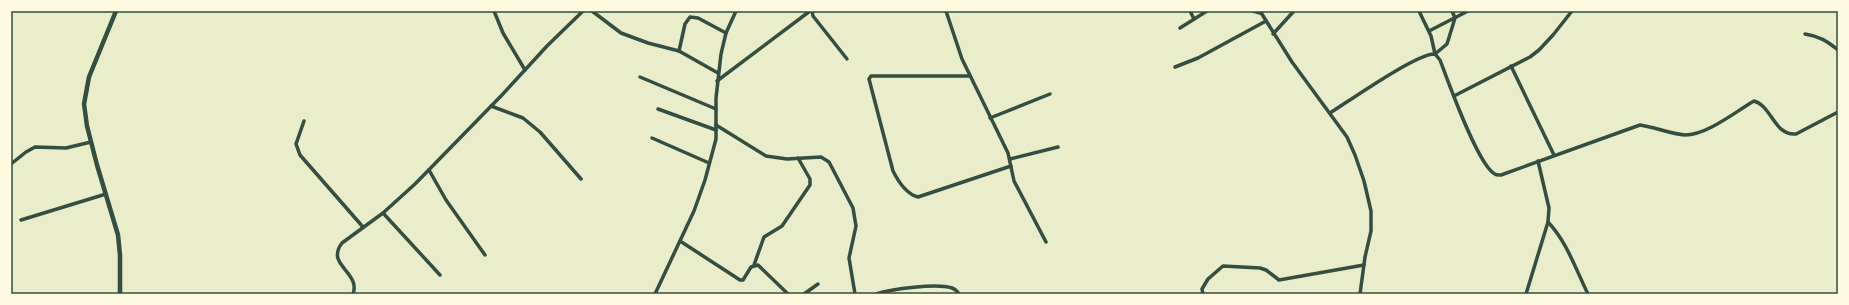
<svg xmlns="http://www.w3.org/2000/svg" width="1849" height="305" viewBox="0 0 1849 305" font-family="Figtree,sans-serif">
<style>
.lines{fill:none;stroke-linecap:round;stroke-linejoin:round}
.minor{stroke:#344e41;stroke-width:3.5}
.tertiary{stroke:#344e41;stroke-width:4.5}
.neatline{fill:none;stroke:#344e41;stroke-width:1.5}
</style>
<rect width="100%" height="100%" fill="#e9edc9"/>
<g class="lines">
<g class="minor">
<path d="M 494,11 L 503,33 L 525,70"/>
<path d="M 592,11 L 621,33 L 648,43 L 679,51 L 718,73"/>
<path d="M 812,11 L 813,16 L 847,59"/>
<path d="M 946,11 L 962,59 L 1008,153 L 1014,181 L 1046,242"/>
<path d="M 1190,11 L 1194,19"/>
<path d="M 1253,11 L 1260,13"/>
<path d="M 1260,11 L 1292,62 L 1347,137 L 1355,155 L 1364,181 L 1371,211 L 1371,231 L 1365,257 L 1360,294"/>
<path d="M 1419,11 L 1431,36 L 1435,54"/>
<path d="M 1180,28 L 1207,11"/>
<path d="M 1429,31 L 1468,11"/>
<path d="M 1273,34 L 1294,11"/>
<path d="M 1805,34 C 1819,36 1827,41 1838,50"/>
<path d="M 679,51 L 685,24 L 690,17 L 698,18 L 726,33"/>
<path d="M 1435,54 L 1447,44 L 1455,18 L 1452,11"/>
<path d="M 1511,66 L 1554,155"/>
<path d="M 1175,67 L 1198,58 L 1266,21"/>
<path d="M 970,76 L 871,76 L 869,79 L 893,171 C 898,181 906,194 918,197 L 1011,166"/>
<path d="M 640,77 L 716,109"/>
<path d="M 717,81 L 810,11"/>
<path d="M 1454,96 L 1530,57 L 1539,50 L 1553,35 L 1572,11"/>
<path d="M 491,106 L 523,118 L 540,132 L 581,179"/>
<path d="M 658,109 L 716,130"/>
<path d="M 1330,113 C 1349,101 1417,53 1435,54 L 1440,60 C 1448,81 1478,166 1495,174 C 1496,175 1499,175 1501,175 L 1640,125 C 1655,127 1670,134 1685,135 C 1707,135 1735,112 1754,101 C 1772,106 1774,136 1796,134 L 1838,112"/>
<path d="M 990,118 L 1050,94"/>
<path d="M 304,121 L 296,144 L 300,155 L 363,227"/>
<path d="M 716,125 L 766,156 L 787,159 L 821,157 L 829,162 L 853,208 L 856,226 L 849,258 L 855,294"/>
<path d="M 652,138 L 709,163"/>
<path d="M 1010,159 L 1058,147"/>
<path d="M 11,164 L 26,152 L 35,147 L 66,148 L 91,142"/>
<path d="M 429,170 L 446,200 L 485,255"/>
<path d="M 383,213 L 440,275"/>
<path d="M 21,220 L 106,194"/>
<path d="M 1548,222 C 1567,242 1576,270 1588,294"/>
<path d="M 680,241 L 740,280 L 743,280 L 751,267 L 758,265 L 788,294"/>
<path d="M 754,265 L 764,237 L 782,226 L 810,185 L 810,179 L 798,158"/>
<path d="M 353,294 C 361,272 325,265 342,243 L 383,213 L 415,184 L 501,96 L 547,46 L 583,11"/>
<path d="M 655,294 L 694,211 L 705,180 L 716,139 L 716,98 L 721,54 L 726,33 L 736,11"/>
<path d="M 804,294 L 818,284"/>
<path d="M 876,294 C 891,289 937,283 952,288 C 955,289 957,291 959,294"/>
<path d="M 1203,294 L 1202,289 L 1208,279 L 1223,266 L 1260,268 L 1266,270 L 1279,280 L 1364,265"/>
<path d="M 1526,294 L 1548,222 L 1549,208 L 1538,161"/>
</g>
<path class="tertiary" d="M 116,11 L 89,77 L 84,104 L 87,126 L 97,165 L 118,235 L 120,255 L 120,294"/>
</g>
<rect width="1849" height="305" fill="none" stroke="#fefae0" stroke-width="24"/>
<rect x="12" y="12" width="1825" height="281" class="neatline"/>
</svg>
